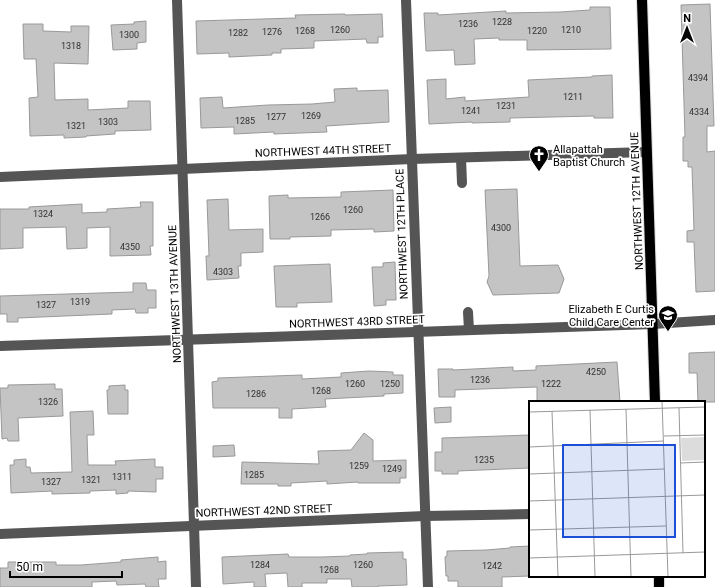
<svg xmlns="http://www.w3.org/2000/svg" width="715" height="587" viewBox="0 0 715 587" font-family="Roboto,sans-serif">
<style>
.building{fill:#c4c4c4;stroke:#999}
.lines{fill:none;stroke-linecap:round;stroke-linejoin:round}
.major-casing{stroke:#dbdbdb;stroke-width:12}
.minor{stroke:#555;stroke-width:10}
.major{stroke:#000;stroke-width:10}
.labels{text-anchor:middle;dominant-baseline:central;stroke-width:3.5;stroke-linejoin:round;paint-order:stroke}
.number-label{font-size:9px;fill:#313131}
.poi-label{font-size:11px;fill:#000;stroke:#fff;text-anchor:start}
.street-label{font-size:11px;fill:#000;stroke:#fff}
.inset-road{fill:none;stroke:#999;stroke-width:1}
.view{fill:#1d4ed8;fill-opacity:0.15;stroke:#1d4ed8;stroke-width:2}
.inset-edge{fill:none;stroke:#000;stroke-width:2}
</style>
<rect width="100%" height="100%" fill="#fff"/>
<g class="building">
<path d="M 710,4 L 714,126 L 707,126 L 707,152 L 715,151 L 715,291 L 696,292 L 694,242 L 687,242 L 687,231 L 694,230 L 692,167 L 688,167 L 688,161 L 683,161 L 683,137 L 685,137 L 681,5 Z"/>
<path d="M 590,7 L 610,7 L 611,49 L 527,50 L 527,40 L 499,40 L 499,38 L 474,39 L 475,64 L 455,65 L 454,50 L 426,51 L 424,13 L 438,13 L 438,15 L 506,11 L 506,13 L 560,12 L 590,10 Z"/>
<path d="M 345,14 L 345,15 L 382,14 L 383,37 L 378,37 L 378,43 L 367,43 L 366,39 L 314,41 L 314,48 L 281,49 L 281,53 L 272,53 L 272,55 L 229,57 L 229,53 L 197,54 L 196,21 L 296,18 L 295,15 Z"/>
<path d="M 146,21 L 146,42 L 137,43 L 137,49 L 113,50 L 111,25 L 134,24 L 134,22 Z"/>
<path d="M 23,24 L 43,24 L 43,31 L 71,32 L 71,26 L 89,26 L 88,64 L 54,63 L 55,100 L 88,99 L 88,110 L 128,108 L 128,101 L 150,101 L 151,130 L 115,131 L 115,134 L 86,136 L 86,137 L 64,138 L 64,135 L 30,136 L 29,98 L 38,97 L 36,59 L 24,59 Z"/>
<path d="M 612,75 L 613,118 L 594,118 L 594,116 L 510,118 L 510,122 L 472,123 L 472,122 L 429,124 L 427,80 L 446,79 L 446,99 L 465,97 L 465,101 L 529,97 L 528,80 L 592,77 L 592,76 Z"/>
<path d="M 357,88 L 357,91 L 388,90 L 389,122 L 326,126 L 327,132 L 274,134 L 274,132 L 234,134 L 234,127 L 201,128 L 200,98 L 222,97 L 223,108 L 268,105 L 312,104 L 335,102 L 334,89 Z"/>
<path d="M 517,189 L 520,266 L 558,265 L 564,279 L 559,293 L 493,295 L 487,282 L 489,276 L 485,190 Z"/>
<path d="M 393,190 L 394,231 L 374,232 L 374,229 L 331,230 L 331,236 L 290,237 L 290,239 L 270,239 L 269,196 L 288,195 L 288,198 L 341,197 L 341,192 Z"/>
<path d="M 228,199 L 229,230 L 263,229 L 263,252 L 241,253 L 241,266 L 238,266 L 239,278 L 207,280 L 206,256 L 209,256 L 207,200 Z"/>
<path d="M 140,202 L 153,202 L 153,246 L 150,246 L 151,255 L 110,256 L 110,227 L 87,228 L 87,248 L 67,249 L 66,227 L 23,228 L 23,248 L 0,249 L 0,209 L 29,209 L 29,207 L 82,204 L 82,213 L 107,212 L 107,209 L 141,207 Z"/>
<path d="M 395,262 L 396,300 L 386,300 L 386,305 L 374,306 L 372,267 L 383,267 L 383,263 Z"/>
<path d="M 330,264 L 332,302 L 297,303 L 297,307 L 276,307 L 274,266 Z"/>
<path d="M 133,283 L 146,283 L 147,290 L 156,290 L 156,308 L 148,308 L 148,313 L 136,313 L 135,309 L 112,310 L 112,314 L 18,318 L 18,322 L 7,322 L 7,314 L 0,314 L 0,296 L 133,292 Z"/>
<path d="M 715,352 L 715,402 L 698,402 L 697,373 L 689,373 L 689,353 Z"/>
<path d="M 617,362 L 620,402 L 537,402 L 537,387 L 455,390 L 455,397 L 439,397 L 438,369 L 453,369 L 453,370 L 513,367 L 513,371 L 536,370 L 536,366 Z"/>
<path d="M 369,371 L 393,372 L 393,375 L 403,375 L 403,393 L 384,394 L 384,396 L 325,399 L 326,407 L 292,409 L 292,418 L 279,418 L 279,408 L 213,408 L 212,382 L 218,381 L 218,378 L 302,375 L 302,379 L 341,377 L 341,373 Z"/>
<path d="M 55,384 L 55,389 L 62,389 L 63,416 L 18,418 L 19,441 L 8,441 L 7,438 L 2,439 L 0,388 L 8,388 L 8,385 Z"/>
<path d="M 125,385 L 125,390 L 128,390 L 128,414 L 108,414 L 107,390 L 109,390 L 109,386 Z"/>
<path d="M 451,407 L 451,422 L 435,423 L 434,408 Z"/>
<path d="M 93,411 L 94,435 L 87,435 L 88,465 L 116,465 L 115,461 L 155,459 L 155,467 L 163,467 L 163,479 L 156,479 L 156,492 L 128,491 L 128,493 L 116,494 L 116,490 L 90,491 L 90,493 L 52,494 L 52,491 L 11,493 L 10,465 L 14,465 L 14,460 L 26,459 L 26,467 L 30,467 L 31,473 L 72,472 L 70,412 Z"/>
<path d="M 364,433 L 373,440 L 373,461 L 406,460 L 406,478 L 400,478 L 400,483 L 358,483 L 358,482 L 327,484 L 327,481 L 291,483 L 291,486 L 278,486 L 278,484 L 241,484 L 242,462 L 319,464 L 318,451 L 351,450 Z"/>
<path d="M 530,435 L 530,468 L 458,471 L 458,474 L 442,474 L 442,471 L 435,471 L 435,452 L 442,452 L 442,438 Z"/>
<path d="M 234,445 L 235,456 L 213,457 L 213,446 Z"/>
<path d="M 530,546 L 530,576 L 502,577 L 502,587 L 458,587 L 458,581 L 448,581 L 448,576 L 446,576 L 445,557 L 447,556 L 447,551 L 486,550 L 510,548 L 510,547 Z"/>
<path d="M 403,552 L 403,559 L 406,559 L 407,585 L 378,586 L 378,587 L 352,587 L 351,579 L 327,579 L 327,583 L 302,583 L 302,587 L 288,587 L 287,573 L 265,574 L 266,587 L 254,587 L 254,582 L 223,584 L 222,557 L 288,554 L 289,557 L 322,557 L 350,556 L 350,555 L 367,554 L 367,553 Z"/>
<path d="M 158,557 L 158,562 L 166,561 L 166,579 L 158,579 L 159,587 L 146,587 L 145,584 L 117,585 L 116,581 L 92,582 L 92,587 L 0,587 L 0,568 L 8,568 L 8,562 L 56,562 L 56,565 L 81,565 L 121,562 L 121,560 Z"/>
</g>
<g class="lines">
<g class="major-casing">
<g id="major">
<path d="M 642,0 L 655,402"/>
<path d="M 659,576 L 659,587"/>
</g>
</g>
<g class="minor">
<path d="M 177,0 L 196,587"/>
<path d="M 406,0 L 428,587"/>
<path d="M 461,158 L 462,183"/>
<path d="M 0,177 L 412,159 L 646,152"/>
<path d="M 468,312 L 469,330"/>
<path d="M 0,346 L 653,324 L 715,320"/>
<path d="M 0,534 L 425,516 L 530,514"/>
</g>
<use href="#major" class="major"/>
</g>
<defs>
<g id="church-pin" transform="scale(1)"><path d="M0 17L-7.5 6A9.5 9.5 0 1 1 7.5 6Z" fill="#000" stroke="#fff"/><path d="M-1.2-6h2.4v3.5h3.3v2.4h-3.3V6h-2.4V-.1h-3.3v-2.4h3.3Z" fill="#fff"/></g>
<g id="school-pin" transform="scale(1)"><path d="M0 17L-7.5 6A9.5 9.5 0 1 1 7.5 6Z" fill="#000" stroke="#fff"/><path d="M0-5L7-2L0 1L-7-2ZM-4 1L0 2.5L4 1V4Q0 6-4 4Z" fill="#fff"/></g>
</defs>
<g fill-rule="evenodd">
<use href="#church-pin" x="539" y="155"/>
<use href="#school-pin" x="668" y="315"/>
</g>
<g class="labels">
<g class="number-label">
<text x="502" y="22">1228</text>
<text x="468" y="24">1236</text>
<text x="340" y="30">1260</text>
<text x="571" y="30">1210</text>
<text x="305" y="31">1268</text>
<text x="537" y="31">1220</text>
<text x="272" y="32">1276</text>
<text x="238" y="33">1282</text>
<text x="129" y="35">1300</text>
<text x="71" y="46">1318</text>
<text x="698" y="78">4394</text>
<text x="573" y="97">1211</text>
<text x="506" y="106">1231</text>
<text x="471" y="111">1241</text>
<text x="699" y="112">4334</text>
<text x="311" y="116">1269</text>
<text x="276" y="117">1277</text>
<text x="245" y="121">1285</text>
<text x="108" y="122">1303</text>
<text x="76" y="126">1321</text>
<text x="353" y="210">1260</text>
<text x="43" y="214">1324</text>
<text x="320" y="217">1266</text>
<text x="501" y="228">4300</text>
<text x="130" y="247">4350</text>
<text x="223" y="272">4303</text>
<text x="80" y="302">1319</text>
<text x="46" y="305">1327</text>
<text x="596" y="372">4250</text>
<text x="480" y="380">1236</text>
<text x="355" y="384">1260</text>
<text x="390" y="384">1250</text>
<text x="551" y="384">1222</text>
<text x="321" y="391">1268</text>
<text x="256" y="394">1286</text>
<text x="48" y="402">1326</text>
<text x="484" y="460">1235</text>
<text x="359" y="466">1259</text>
<text x="392" y="469">1249</text>
<text x="254" y="475">1285</text>
<text x="122" y="477">1311</text>
<text x="91" y="480">1321</text>
<text x="51" y="482">1327</text>
<text x="260" y="565">1284</text>
<text x="363" y="565">1260</text>
<text x="492" y="566">1242</text>
<text x="329" y="570">1268</text>
</g>
<g class="poi-label">
<text x="553" y="149">Allapattah<tspan x="553" dy="13">Baptist Church</tspan></text>
<text x="654" y="309" text-anchor="end">Elizabeth E Curtis<tspan x="654" dy="13">Child Care Center</tspan></text>
</g>
<g class="street-label">
<text transform="translate(323 151) rotate(-2)">NORTHWEST 44TH STREET</text>
<text transform="translate(637 201) rotate(-92)">NORTHWEST 12TH AVENUE</text>
<text transform="translate(402 234) rotate(-92)">NORTHWEST 12TH PLACE</text>
<text transform="translate(175 294) rotate(-92)">NORTHWEST 13TH AVENUE</text>
<text transform="translate(357 322) rotate(-2)">NORTHWEST 43RD STREET</text>
<text transform="translate(264 511) rotate(-2)">NORTHWEST 42ND STREET</text>
</g>
</g>
<g transform="translate(529 401)">
<rect width="176" height="176" fill="#fff"/>
<path d="M 176,36 L 176,59 L 153,60 L 152,37 Z" fill="#dcdcdc"/>
<path class="inset-road" d="M 133,0 L 139,176M 150,7 L 154,152M 97,8 L 102,176M 61,9 L 66,176M 23,10 L 29,176M 0,11 L 176,6M 135,35 L 176,34M 0,46 L 135,40M 151,62 L 176,61M 0,73 L 135,68M 0,100 L 176,94M 0,129 L 137,125M 0,157 L 176,151"/>
<path class="view" d="M 34,44 L 146,44 L 146,136 L 34,136 Z"/>
<rect width="176" height="176" class="inset-edge"/>
</g>
<g transform="translate(687 28)" stroke="#ffffff" stroke-width="3" paint-order="stroke">
<path d="M0-3L7 15L0 10L-7 15Z" fill="#000000"/>
<text y="-6" font-size="11" font-weight="bold" text-anchor="middle" fill="#000000">N</text>
</g>
<path d="M10 571v6h112v-6" fill="none" stroke="#000000" stroke-width="2"/>
<text x="16" y="571" font-size="12" fill="#000000" stroke="#ffffff" stroke-width="3" paint-order="stroke">50 m</text>
</svg>
